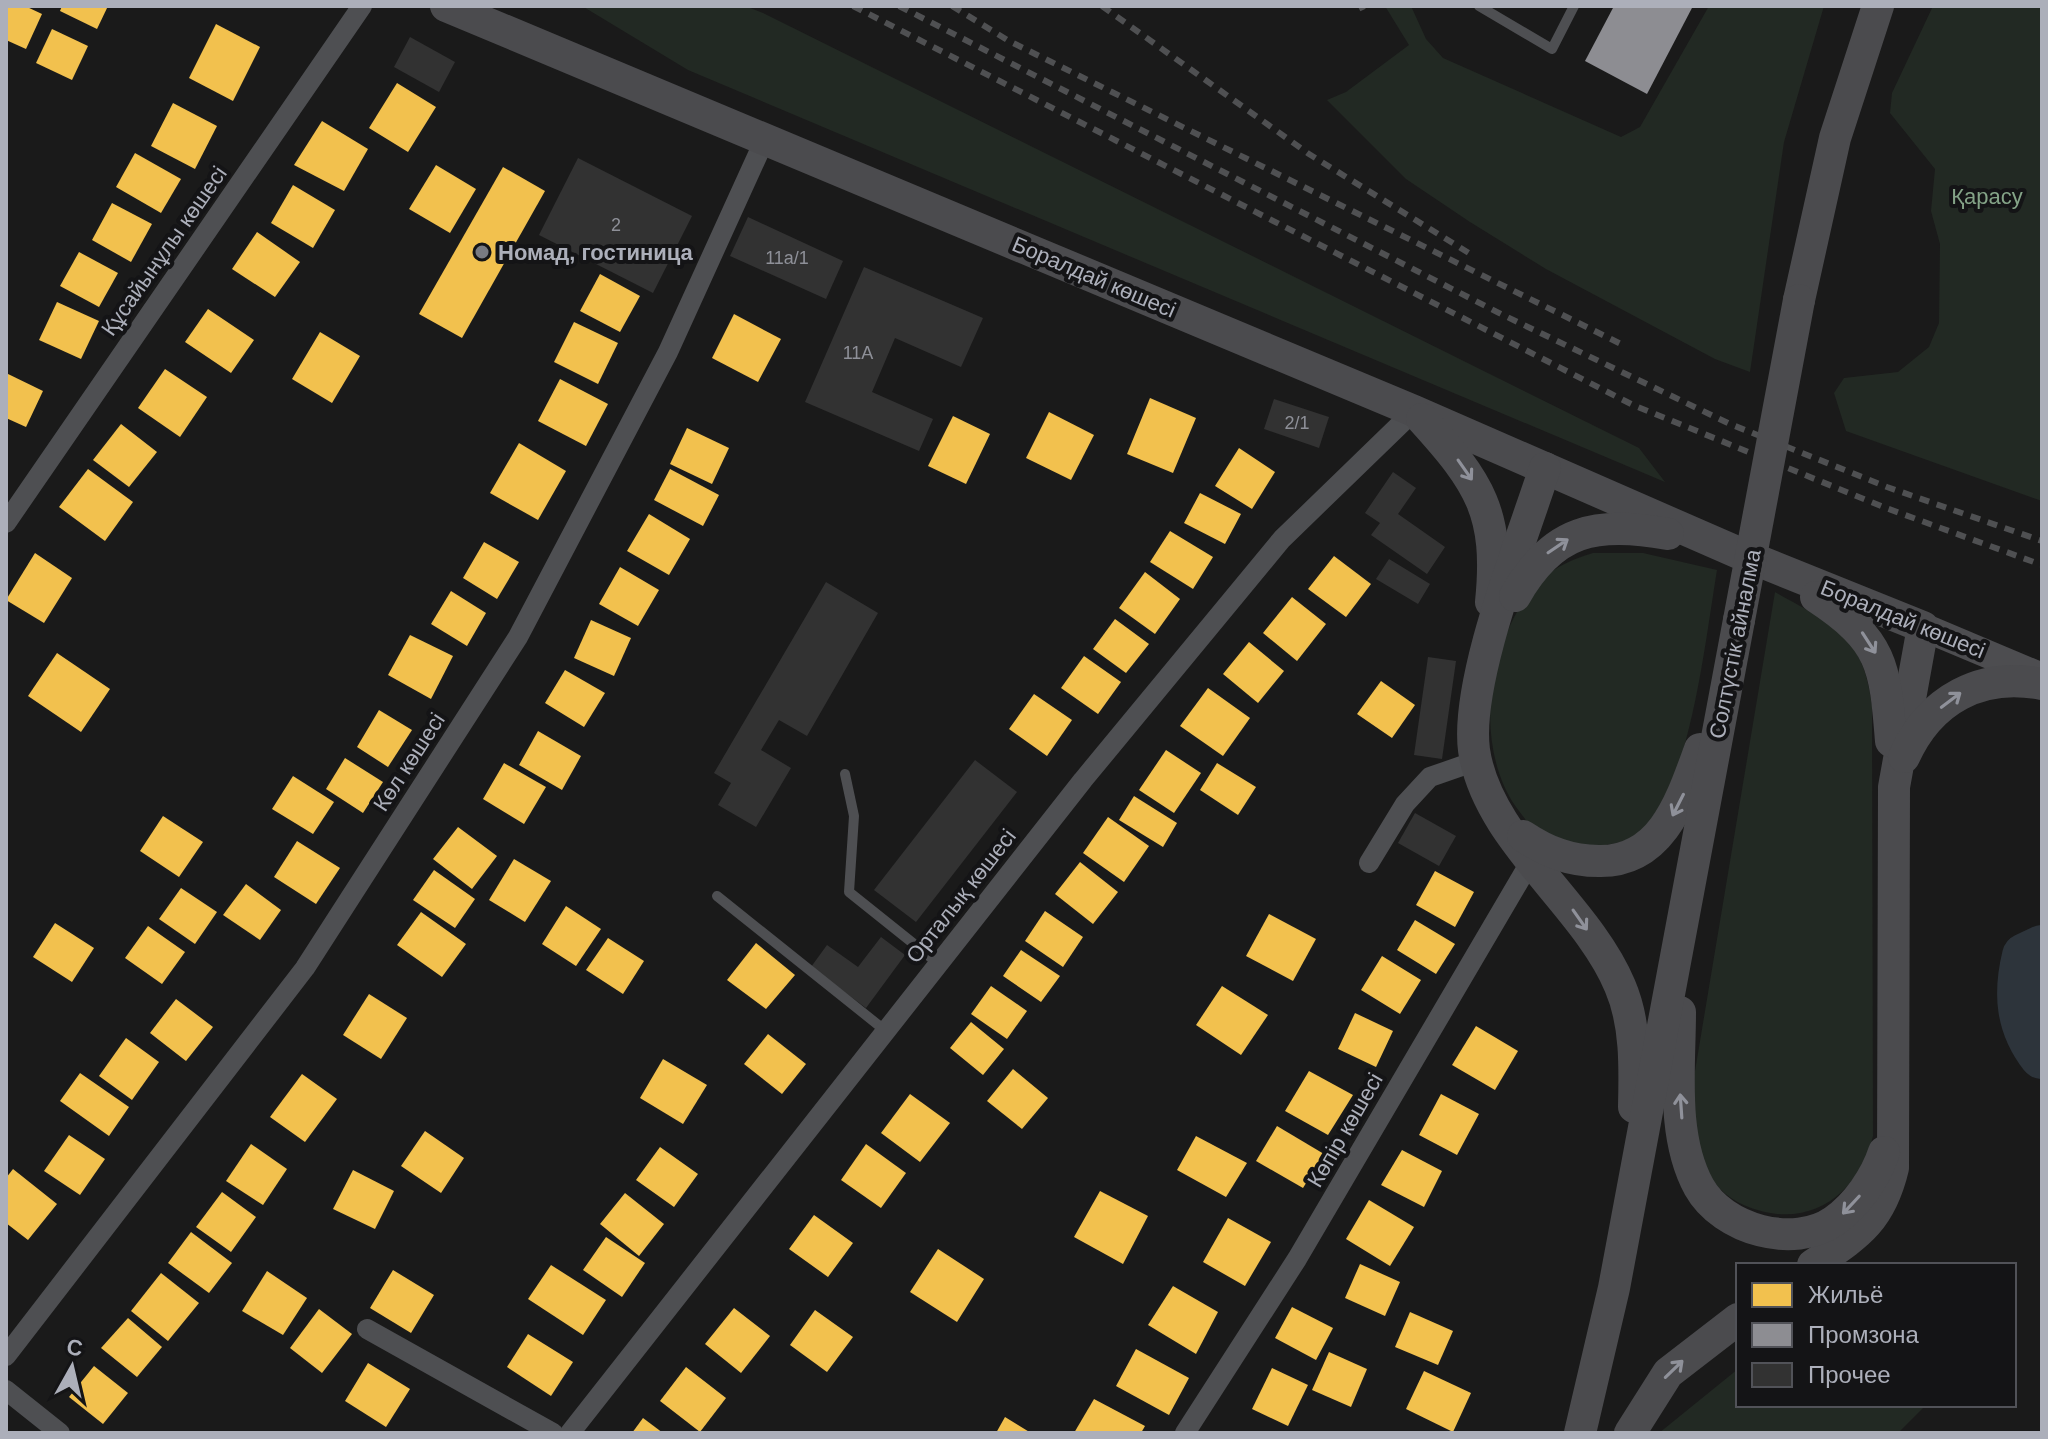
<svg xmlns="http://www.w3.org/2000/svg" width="2048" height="1439" viewBox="0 0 2048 1439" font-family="Helvetica,sans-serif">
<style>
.green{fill:#222923}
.homes{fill:#f2c14e}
.industry{fill:#8d8d92}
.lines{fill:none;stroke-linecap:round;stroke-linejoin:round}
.river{stroke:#2d343b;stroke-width:46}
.building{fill:#323232}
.service{stroke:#4e4f52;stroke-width:10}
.minor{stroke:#4e4f52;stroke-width:20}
.secondary{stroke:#4d4d50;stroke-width:28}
.primary{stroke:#4b4b4e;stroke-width:32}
.rail{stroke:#4f5052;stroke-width:6;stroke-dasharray:10 8;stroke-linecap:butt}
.primary-bridge{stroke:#4b4b4e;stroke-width:32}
.oneway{stroke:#8f919a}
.poi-dot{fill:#797b82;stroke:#141416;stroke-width:3}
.labels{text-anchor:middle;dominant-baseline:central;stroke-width:8;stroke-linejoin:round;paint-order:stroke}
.number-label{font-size:18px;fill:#8e9098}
.park-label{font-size:22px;fill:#84a387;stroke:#141416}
.street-label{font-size:22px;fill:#acafba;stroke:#141416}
.poi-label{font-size:22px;font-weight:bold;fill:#acafba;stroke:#141416;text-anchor:start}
</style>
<rect width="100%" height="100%" fill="#1a1a1a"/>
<g class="green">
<path d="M 582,6 L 745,6 L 763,13 L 1639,448 L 1665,482 L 688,70 Z"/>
<path d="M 1385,6 L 1411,6 L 1426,39 L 1443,58 L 1621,137 L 1640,127 L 1709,6 L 1824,6 L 1784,142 L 1750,372 L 1715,359 L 1546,269 L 1470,222 L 1406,179 L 1327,100 L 1346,92 L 1409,45 Z"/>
<path d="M 1933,6 L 2042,6 L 2042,501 L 1846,431 L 1834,393 L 1844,378 L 1898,372 L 1929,347 L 1939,323 L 1940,244 L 1931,211 L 1935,169 L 1890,113 L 1892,93 Z"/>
<path d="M 1593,553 L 1643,553 L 1717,570 C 1706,636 1691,777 1648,826 C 1635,841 1618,843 1599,846 C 1584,848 1573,844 1559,838 C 1552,836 1542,834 1536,830 C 1528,824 1522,815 1516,807 C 1472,744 1487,636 1540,581 C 1555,566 1574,559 1593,553 Z"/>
<path d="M 1775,592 C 1833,625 1863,633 1872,706 L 1873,1136 C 1860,1188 1818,1226 1761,1211 C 1738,1205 1721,1194 1708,1174 C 1692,1147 1695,1107 1694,1077 Z"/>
<path d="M 1738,1369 L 1738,1405 L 1926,1405 L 1898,1433 L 1659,1433 Z"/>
</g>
<g class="homes">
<path d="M 6,6 L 25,6 L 42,14 L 26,49 L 6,40 Z"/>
<path d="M 62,6 L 108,6 L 97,29 L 60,11 Z"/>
<path d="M 216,24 L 260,47 L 233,101 L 189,78 Z"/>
<path d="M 52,29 L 88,46 L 72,80 L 36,63 Z"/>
<path d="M 397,83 L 436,107 L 408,152 L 369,128 Z"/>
<path d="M 173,103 L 217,126 L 195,169 L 151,146 Z"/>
<path d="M 322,121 L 368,149 L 344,191 L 294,165 Z"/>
<path d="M 135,153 L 181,179 L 161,213 L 116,187 Z"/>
<path d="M 436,165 L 476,189 L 450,233 L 409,209 Z"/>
<path d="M 503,167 L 545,191 L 462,338 L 419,314 Z"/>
<path d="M 293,185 L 335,210 L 313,248 L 271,223 Z"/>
<path d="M 112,203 L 152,224 L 131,262 L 92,240 Z"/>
<path d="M 257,232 L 300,262 L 275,297 L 232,269 Z"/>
<path d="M 79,252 L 118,273 L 99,307 L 60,286 Z"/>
<path d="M 600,274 L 640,296 L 620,332 L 580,311 Z"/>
<path d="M 57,302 L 99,321 L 81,359 L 39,340 Z"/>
<path d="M 208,309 L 254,340 L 231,373 L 185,342 Z"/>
<path d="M 734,314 L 781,339 L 758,382 L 712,358 Z"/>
<path d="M 574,322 L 618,343 L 598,384 L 554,362 Z"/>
<path d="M 320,332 L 360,356 L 332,403 L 292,379 Z"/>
<path d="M 165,369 L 207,397 L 180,437 L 138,408 Z"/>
<path d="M 6,373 L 43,391 L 26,427 L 6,418 Z"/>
<path d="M 560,379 L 608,404 L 586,446 L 538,421 Z"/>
<path d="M 1150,398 L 1196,418 L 1173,473 L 1127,454 Z"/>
<path d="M 1049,412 L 1094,435 L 1071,480 L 1026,458 Z"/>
<path d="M 953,416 L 990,434 L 966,484 L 928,466 Z"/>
<path d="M 121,424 L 157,452 L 129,487 L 93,460 Z"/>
<path d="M 687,428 L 729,448 L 712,484 L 670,464 Z"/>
<path d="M 519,443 L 566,471 L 538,520 L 490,493 Z"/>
<path d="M 1239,448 L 1275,472 L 1252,509 L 1215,486 Z"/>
<path d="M 88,469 L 133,502 L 105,541 L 59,507 Z"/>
<path d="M 670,469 L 719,495 L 703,526 L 654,500 Z"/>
<path d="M 1200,493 L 1241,514 L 1225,544 L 1184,523 Z"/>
<path d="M 649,514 L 690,539 L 669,575 L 627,551 Z"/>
<path d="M 1170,531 L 1213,557 L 1193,589 L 1150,562 Z"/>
<path d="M 484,542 L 519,562 L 497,599 L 463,578 Z"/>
<path d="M 35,553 L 72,578 L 44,623 L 6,600 Z"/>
<path d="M 1334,556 L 1371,584 L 1346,617 L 1308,589 Z"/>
<path d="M 620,567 L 659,590 L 638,626 L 599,604 Z"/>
<path d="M 1145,572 L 1180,599 L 1155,634 L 1119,608 Z"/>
<path d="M 451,591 L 486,613 L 467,646 L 431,624 Z"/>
<path d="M 1292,597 L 1326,624 L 1297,661 L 1263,633 Z"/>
<path d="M 1115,619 L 1149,644 L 1126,673 L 1093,649 Z"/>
<path d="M 591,620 L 631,638 L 614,676 L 574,658 Z"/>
<path d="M 410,635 L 453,656 L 431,699 L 388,675 Z"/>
<path d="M 1249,642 L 1284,671 L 1258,703 L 1223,674 Z"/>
<path d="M 57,653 L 110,689 L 81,732 L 28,696 Z"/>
<path d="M 1084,656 L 1121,682 L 1098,714 L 1061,688 Z"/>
<path d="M 565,670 L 605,693 L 584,727 L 545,703 Z"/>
<path d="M 1381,681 L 1415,705 L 1392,738 L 1357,714 Z"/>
<path d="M 1208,688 L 1250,718 L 1223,756 L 1180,726 Z"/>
<path d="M 1034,694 L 1072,720 L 1047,756 L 1009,729 Z"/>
<path d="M 379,710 L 412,730 L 388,767 L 357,747 Z"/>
<path d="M 538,731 L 581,756 L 562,790 L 519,765 Z"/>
<path d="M 1166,750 L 1201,773 L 1174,813 L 1139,790 Z"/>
<path d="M 345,758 L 383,782 L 363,813 L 326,789 Z"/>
<path d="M 504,763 L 546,787 L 524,824 L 483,799 Z"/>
<path d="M 1217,763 L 1256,787 L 1238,815 L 1200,790 Z"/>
<path d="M 293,776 L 334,802 L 313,834 L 272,809 Z"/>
<path d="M 1134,796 L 1177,823 L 1163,847 L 1119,820 Z"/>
<path d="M 163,816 L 203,842 L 179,877 L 140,851 Z"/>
<path d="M 1108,817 L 1149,846 L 1124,882 L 1083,853 Z"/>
<path d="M 458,827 L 497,856 L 472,889 L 433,859 Z"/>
<path d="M 297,841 L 340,868 L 316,904 L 274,877 Z"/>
<path d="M 514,859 L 551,881 L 525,922 L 489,900 Z"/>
<path d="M 1080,862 L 1118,892 L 1093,924 L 1055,894 Z"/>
<path d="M 434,870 L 475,899 L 455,928 L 413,900 Z"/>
<path d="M 1435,871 L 1474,892 L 1455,927 L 1416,905 Z"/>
<path d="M 246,884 L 281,910 L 260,940 L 223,915 Z"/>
<path d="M 181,888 L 217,912 L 195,944 L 159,919 Z"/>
<path d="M 566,906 L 601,929 L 576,966 L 542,944 Z"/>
<path d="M 1045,911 L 1083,937 L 1063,967 L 1025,941 Z"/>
<path d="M 421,912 L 466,944 L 442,977 L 397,945 Z"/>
<path d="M 1269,914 L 1316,939 L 1293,981 L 1246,956 Z"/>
<path d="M 1415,920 L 1455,944 L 1436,974 L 1397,950 Z"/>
<path d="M 55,923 L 94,948 L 72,982 L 33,957 Z"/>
<path d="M 148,926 L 185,952 L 162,984 L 125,958 Z"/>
<path d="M 608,938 L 644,961 L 623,994 L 586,970 Z"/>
<path d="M 756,943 L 795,975 L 766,1009 L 727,980 Z"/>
<path d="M 1021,950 L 1060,976 L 1041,1002 L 1003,976 Z"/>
<path d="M 1382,956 L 1421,980 L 1400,1014 L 1361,990 Z"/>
<path d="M 991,986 L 1027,1011 L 1007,1039 L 971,1014 Z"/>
<path d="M 1222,986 L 1268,1015 L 1241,1055 L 1196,1025 Z"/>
<path d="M 369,994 L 407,1018 L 381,1059 L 343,1035 Z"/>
<path d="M 176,999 L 213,1027 L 186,1061 L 150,1033 Z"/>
<path d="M 1355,1013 L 1393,1031 L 1376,1067 L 1338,1049 Z"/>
<path d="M 971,1022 L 1004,1049 L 983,1075 L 950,1048 Z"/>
<path d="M 1476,1026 L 1518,1051 L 1495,1090 L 1452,1065 Z"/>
<path d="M 768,1034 L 806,1064 L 782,1094 L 744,1064 Z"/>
<path d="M 126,1038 L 159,1062 L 132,1100 L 99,1076 Z"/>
<path d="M 663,1059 L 707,1085 L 683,1124 L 640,1098 Z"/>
<path d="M 1013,1069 L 1048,1098 L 1022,1129 L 987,1101 Z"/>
<path d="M 1309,1071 L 1353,1095 L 1328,1135 L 1285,1111 Z"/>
<path d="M 80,1073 L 129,1107 L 109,1136 L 60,1101 Z"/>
<path d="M 302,1074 L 337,1099 L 305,1142 L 270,1117 Z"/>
<path d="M 910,1094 L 950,1123 L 920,1162 L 881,1133 Z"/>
<path d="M 1441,1094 L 1479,1114 L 1457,1155 L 1419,1135 Z"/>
<path d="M 1277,1126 L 1324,1154 L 1303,1188 L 1256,1161 Z"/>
<path d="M 425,1131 L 464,1158 L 441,1193 L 401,1166 Z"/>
<path d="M 69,1135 L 105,1159 L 80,1195 L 44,1171 Z"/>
<path d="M 1196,1136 L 1247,1163 L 1226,1197 L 1177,1170 Z"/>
<path d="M 251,1144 L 287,1169 L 263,1205 L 226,1181 Z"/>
<path d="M 866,1144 L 906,1173 L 881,1208 L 841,1180 Z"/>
<path d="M 660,1147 L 698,1174 L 674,1207 L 636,1180 Z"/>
<path d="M 1402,1150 L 1442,1171 L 1424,1207 L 1381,1185 Z"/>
<path d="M 13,1169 L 57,1204 L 28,1240 L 6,1223 L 6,1178 Z"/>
<path d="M 353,1170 L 394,1191 L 375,1229 L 333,1209 Z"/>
<path d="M 1100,1191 L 1148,1216 L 1123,1264 L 1074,1237 Z"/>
<path d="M 222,1192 L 256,1217 L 231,1252 L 196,1227 Z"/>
<path d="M 625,1193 L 664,1224 L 639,1256 L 600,1224 Z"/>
<path d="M 1369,1200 L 1414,1227 L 1390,1266 L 1346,1239 Z"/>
<path d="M 814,1215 L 853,1243 L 828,1277 L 789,1249 Z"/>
<path d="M 1228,1218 L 1271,1242 L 1245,1286 L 1203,1262 Z"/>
<path d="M 191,1232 L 232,1263 L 209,1293 L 168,1263 Z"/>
<path d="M 606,1237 L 645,1263 L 622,1297 L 583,1270 Z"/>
<path d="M 938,1249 L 984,1279 L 957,1322 L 910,1292 Z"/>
<path d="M 1360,1264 L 1400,1282 L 1385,1316 L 1345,1298 Z"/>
<path d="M 551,1265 L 606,1300 L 583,1335 L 528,1299 Z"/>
<path d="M 393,1270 L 434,1295 L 411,1333 L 370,1308 Z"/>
<path d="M 267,1271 L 307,1298 L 283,1335 L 242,1311 Z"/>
<path d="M 161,1273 L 199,1303 L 168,1341 L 131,1311 Z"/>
<path d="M 1173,1286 L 1218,1312 L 1196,1354 L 1148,1325 Z"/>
<path d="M 1292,1307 L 1333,1328 L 1316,1360 L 1275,1338 Z"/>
<path d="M 734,1308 L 770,1336 L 741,1373 L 705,1344 Z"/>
<path d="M 319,1309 L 352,1334 L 322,1373 L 290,1348 Z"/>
<path d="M 815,1310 L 853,1337 L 827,1372 L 790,1345 Z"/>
<path d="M 1410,1312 L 1453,1331 L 1438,1365 L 1395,1347 Z"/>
<path d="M 128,1318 L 162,1347 L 137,1377 L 101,1348 Z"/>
<path d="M 528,1334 L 573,1362 L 551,1396 L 507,1367 Z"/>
<path d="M 1136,1349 L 1189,1378 L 1169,1415 L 1116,1386 Z"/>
<path d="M 1329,1352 L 1367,1369 L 1351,1407 L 1312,1390 Z"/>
<path d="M 368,1363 L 410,1389 L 386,1427 L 345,1401 Z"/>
<path d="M 94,1366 L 128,1393 L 103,1424 L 69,1397 Z"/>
<path d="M 686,1367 L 726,1398 L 700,1432 L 660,1401 Z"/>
<path d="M 1272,1368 L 1308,1385 L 1288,1426 L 1252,1409 Z"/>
<path d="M 1424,1371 L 1471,1393 L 1453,1432 L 1406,1409 Z"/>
<path d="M 1094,1399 L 1145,1426 L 1141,1433 L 1074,1433 Z"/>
<path d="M 1005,1417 L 1031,1433 L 996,1433 Z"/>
<path d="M 643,1418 L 663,1433 L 632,1433 Z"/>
</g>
<path class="industry" d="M 1614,6 L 1693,6 L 1647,94 L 1585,61 Z"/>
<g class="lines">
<path class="river" d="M 2042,948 L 2025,956 C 2016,993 2018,1025 2042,1056"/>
</g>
<g class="building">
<path d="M 410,37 L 455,62 L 439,92 L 394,67 Z"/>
<path d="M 578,158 L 692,216 L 653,293 L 539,235 Z"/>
<path d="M 748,217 L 843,261 L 826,299 L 730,256 Z"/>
<path d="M 864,267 L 983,318 L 961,367 L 895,338 L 872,392 L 933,419 L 919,451 L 805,402 Z"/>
<path d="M 1274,399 L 1329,417 L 1319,448 L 1264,429 Z"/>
<path d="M 1393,472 L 1416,488 L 1398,514 L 1445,547 L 1427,574 L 1371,535 L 1380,523 L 1365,513 Z"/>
<path d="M 1389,559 L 1430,584 L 1418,604 L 1376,579 Z"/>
<path d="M 826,582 L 878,613 L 807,736 L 779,720 L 761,750 L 791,768 L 756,827 L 718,805 L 731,783 L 714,773 Z"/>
<path d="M 1428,657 L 1456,661 L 1442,759 L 1414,755 Z"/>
<path d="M 975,760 L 1017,792 L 916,922 L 874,890 Z"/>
<path d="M 1415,813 L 1456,836 L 1439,866 L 1398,843 Z"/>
<path d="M 881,937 L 905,955 L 866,1008 L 811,967 L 827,945 L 858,967 Z"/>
</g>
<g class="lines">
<g class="service">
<path d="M 1479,6 L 1552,49 L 1574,6"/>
<path d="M 845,774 L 854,816 L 849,892 L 939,964"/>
<path d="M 717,896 L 887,1032"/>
</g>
<g class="minor">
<path d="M 6,523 L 362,6"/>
<path d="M 1369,863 L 1405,804 L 1430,777 L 1476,761"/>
<path d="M 367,1329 L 553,1433"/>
<path d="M 6,1356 L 305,968 L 518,637 L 668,352 L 765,139"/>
<path d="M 6,1390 L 60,1433"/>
<path d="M 570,1433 L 1083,780 L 1282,539 L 1414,411"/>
<path d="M 1185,1433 L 1297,1259 L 1535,854"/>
</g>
<path class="secondary" d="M 1923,627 L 2042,677"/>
<g class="primary">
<path d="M 446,6 L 1414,411 L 1739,553 L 1923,627 L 1894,787 L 1893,1168 C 1880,1222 1857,1235 1813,1265"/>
<path d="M 1799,300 L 1835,138 L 1878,6"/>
<path d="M 1422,419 C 1480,483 1500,513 1491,602"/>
<path d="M 1545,468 C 1522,540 1465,680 1474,750 C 1487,840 1586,904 1620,986 C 1636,1023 1635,1067 1634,1107"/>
<path d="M 1515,596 C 1553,529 1596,521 1668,534"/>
<path d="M 1816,597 C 1883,641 1885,665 1891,741"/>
<path d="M 1904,757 C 1930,699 1981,672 2042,684"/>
<path d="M 1523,836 C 1547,852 1570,861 1599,861 C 1663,862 1682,798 1700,749"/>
<path d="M 1680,1012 C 1680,1068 1671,1136 1699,1187 C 1723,1230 1794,1249 1834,1221 C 1856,1206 1876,1177 1884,1152"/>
<path d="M 1580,1433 L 1614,1288 L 1739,620"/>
<path d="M 1630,1433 L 1668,1373 L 1738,1319"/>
</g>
<g class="rail">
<path d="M 853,6 L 1633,405 L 1886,508 L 2042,565"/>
<path d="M 899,6 L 1501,314 L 1730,424 L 1887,487 L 2042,541"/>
<path d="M 952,6 L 1009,41 L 1621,344"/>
<path d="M 1102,6 L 1309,154 L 1472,255"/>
<path d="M 1361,6 L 1363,10"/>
</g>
<path class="primary-bridge" d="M 1739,620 L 1799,300"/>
</g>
<defs><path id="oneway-shaft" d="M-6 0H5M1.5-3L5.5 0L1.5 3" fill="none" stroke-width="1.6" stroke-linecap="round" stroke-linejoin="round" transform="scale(2)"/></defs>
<g class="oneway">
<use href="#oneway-shaft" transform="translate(1465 470) rotate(55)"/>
<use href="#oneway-shaft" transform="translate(1558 546) rotate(-34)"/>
<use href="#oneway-shaft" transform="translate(1869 643) rotate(57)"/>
<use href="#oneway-shaft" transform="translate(1951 700) rotate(-37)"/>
<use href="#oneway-shaft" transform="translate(1678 805) rotate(117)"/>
<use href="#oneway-shaft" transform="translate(1580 920) rotate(55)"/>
<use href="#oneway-shaft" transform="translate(1681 1106) rotate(-94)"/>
<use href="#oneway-shaft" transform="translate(1851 1205) rotate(133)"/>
<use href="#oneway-shaft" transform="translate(1674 1369) rotate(-44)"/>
</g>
<circle class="poi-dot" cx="482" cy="252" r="8"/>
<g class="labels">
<g class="number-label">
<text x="616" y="225">2</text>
<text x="787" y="258">11а/1</text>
<text x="858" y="353">11А</text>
<text x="1297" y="423">2/1</text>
</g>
<g class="park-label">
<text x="1987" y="196">Қарасу</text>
</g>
<g class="street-label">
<text transform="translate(164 251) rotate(-55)">Құсайынұлы көшесі</text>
<text transform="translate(1094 277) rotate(23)">Боралдай көшесі</text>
<text transform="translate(1903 619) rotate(22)">Боралдай көшесі</text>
<text transform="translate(1735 644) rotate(-79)">Солтүстік айналма</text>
<text transform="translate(409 762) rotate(-57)">Көл көшесі</text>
<text transform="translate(961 896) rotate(-52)">Орталық көшесі</text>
<text transform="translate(1345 1130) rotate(-60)">Көпір көшесі</text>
</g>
<g class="poi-label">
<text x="498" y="252">Номад, гостиница</text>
</g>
</g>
<rect width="2048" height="1439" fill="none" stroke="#acafba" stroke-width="16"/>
<rect x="1736" y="1263" width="280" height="144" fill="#141416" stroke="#515258" stroke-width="2"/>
<rect x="1752" y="1283" width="40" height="24" fill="#f2c14e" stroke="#515258" stroke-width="2"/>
<text x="1808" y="1303" font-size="24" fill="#acafba">Жильё</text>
<rect x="1752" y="1323" width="40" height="24" fill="#8d8d92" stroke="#515258" stroke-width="2"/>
<text x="1808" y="1343" font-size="24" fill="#acafba">Промзона</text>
<rect x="1752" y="1363" width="40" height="24" fill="#323232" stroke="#515258" stroke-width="2"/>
<text x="1808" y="1383" font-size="24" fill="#acafba">Прочее</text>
<g transform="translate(72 1367) rotate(8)" stroke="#141416" stroke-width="6" paint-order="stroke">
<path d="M0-6L14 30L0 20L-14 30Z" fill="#acafba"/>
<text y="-12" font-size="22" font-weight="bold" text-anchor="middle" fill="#acafba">С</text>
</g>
</svg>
